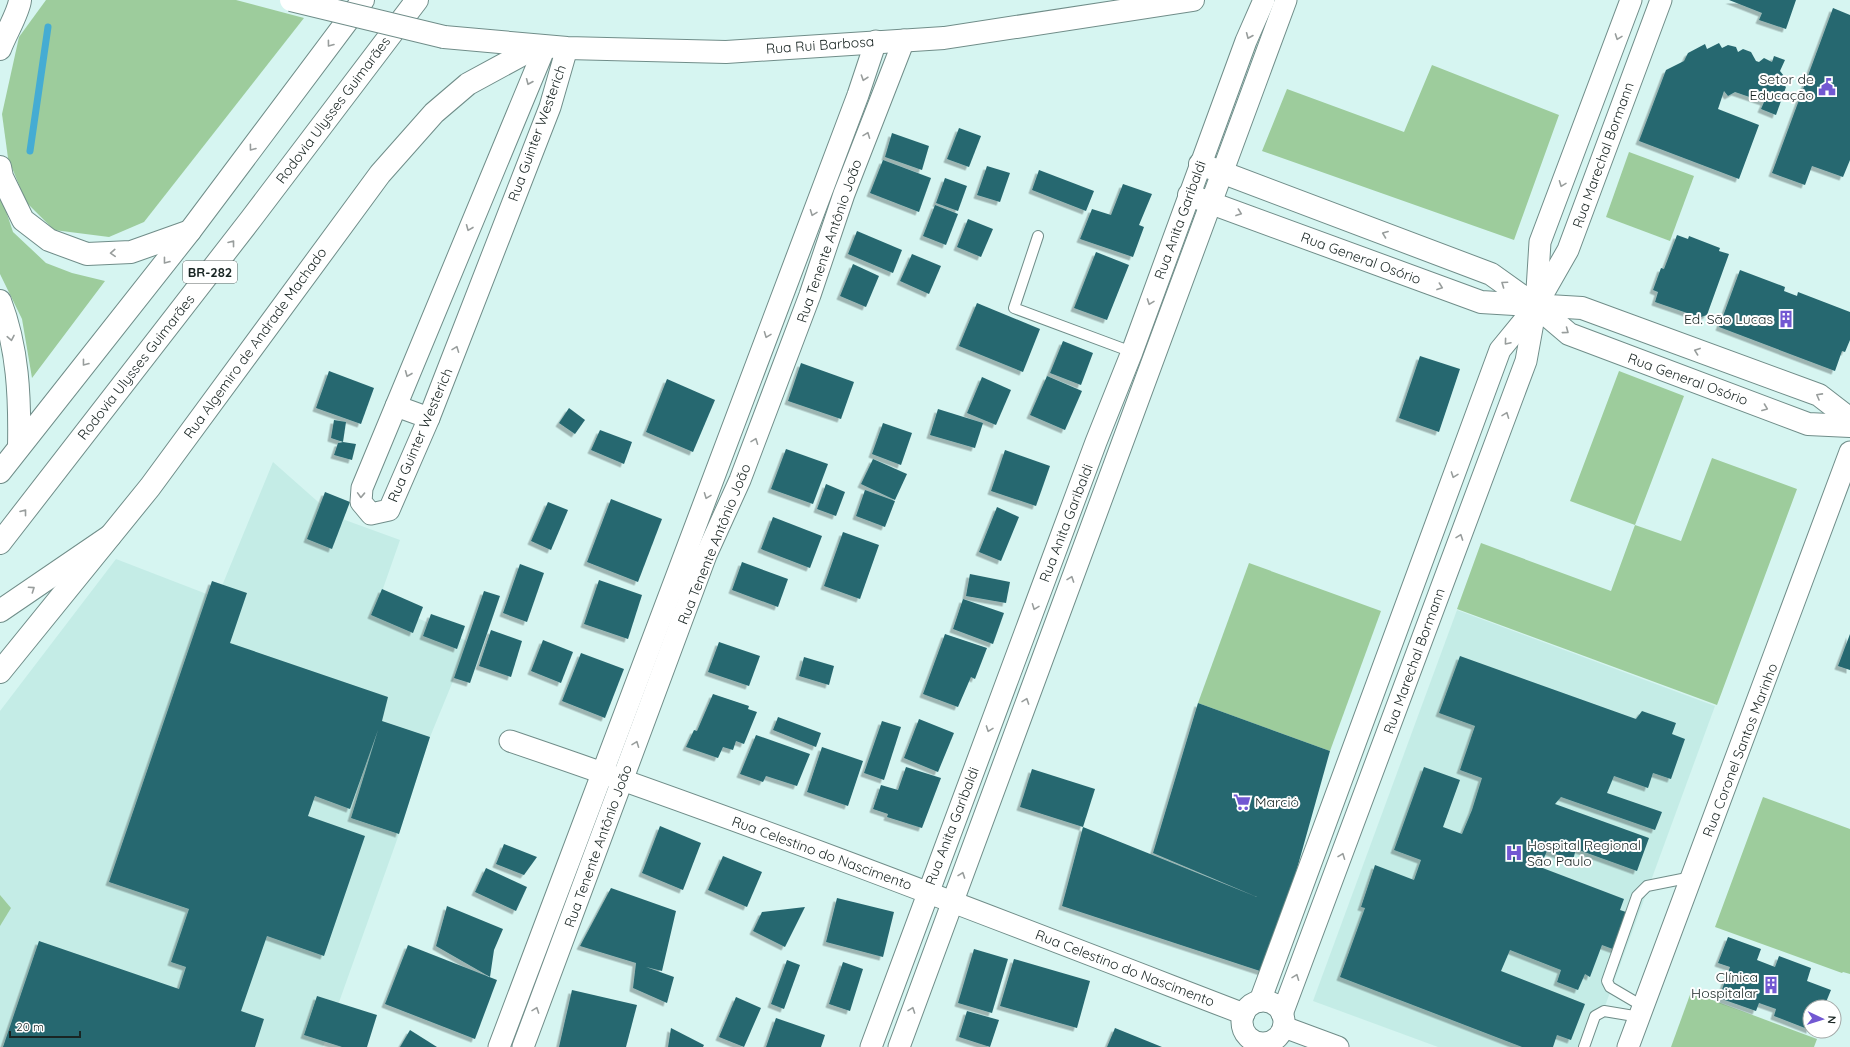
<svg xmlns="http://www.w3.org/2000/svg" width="1850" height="1047" viewBox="0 0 1850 1047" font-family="Quicksand,sans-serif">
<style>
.built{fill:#c4ece6}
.green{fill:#9dcc9c}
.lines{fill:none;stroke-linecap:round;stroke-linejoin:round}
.stream{stroke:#45acd3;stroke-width:7}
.building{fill:#286870;filter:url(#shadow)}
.lane-casing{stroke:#708d89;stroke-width:12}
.street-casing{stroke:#708d89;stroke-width:23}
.secondary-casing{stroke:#708d89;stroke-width:24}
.highway-casing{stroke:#708d89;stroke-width:24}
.lane{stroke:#fff;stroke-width:10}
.street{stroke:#fff;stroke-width:21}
.secondary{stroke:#fff;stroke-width:22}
.highway{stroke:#fff;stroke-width:22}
.secondary-bridge-casing{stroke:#708d89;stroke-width:24;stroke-linecap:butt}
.secondary-bridge{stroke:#fff;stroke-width:22}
.oneway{stroke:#989d9c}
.labels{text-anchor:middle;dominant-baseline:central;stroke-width:4;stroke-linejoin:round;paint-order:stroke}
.shield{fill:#fff;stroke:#5e6665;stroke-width:1}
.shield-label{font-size:13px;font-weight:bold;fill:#192523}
.street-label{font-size:14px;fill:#192523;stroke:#fff}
.poi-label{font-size:14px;fill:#192523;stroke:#fff;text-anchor:end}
</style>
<defs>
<filter id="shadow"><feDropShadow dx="-3.5" dy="3.5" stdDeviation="0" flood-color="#0004"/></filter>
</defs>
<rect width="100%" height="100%" fill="#d6f5f1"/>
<g class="built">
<path d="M 273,462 L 334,516 L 400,540 L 379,600 L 469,642 L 430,737 L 399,834 L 323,1047 L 0,1047 L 0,711 L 116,559 L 217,598 Z"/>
<path d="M 1457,610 L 1715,706 L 1590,1047 L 1438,1047 L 1313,1001 Z"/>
</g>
<g class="green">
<path d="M 46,0 L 236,0 L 304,18 L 144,222 L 109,237 L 54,230 L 26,202 L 8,158 L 2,114 L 19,37 Z"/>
<path d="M 1432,65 L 1559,115 L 1514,240 L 1262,151 L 1287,89 L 1404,132 Z"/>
<path d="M 1629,152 L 1694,176 L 1670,241 L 1606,217 Z"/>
<path d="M 0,193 L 13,232 L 46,263 L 72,273 L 105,281 L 32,378 L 22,319 L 0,274 Z"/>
<path d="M 1619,371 L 1684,396 L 1635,525 L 1681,541 L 1712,458 L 1797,489 L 1717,705 L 1457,609 L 1481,543 L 1611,591 L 1635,525 L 1570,501 Z"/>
<path d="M 1249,563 L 1381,611 L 1330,751 L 1198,703 Z"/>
<path d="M 1763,797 L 1850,829 L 1850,974 L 1843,972 L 1842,973 L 1715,927 Z"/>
<path d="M 0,895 L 11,908 L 0,926 Z"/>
<path d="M 1691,992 L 1817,1039 L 1814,1047 L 1671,1047 Z"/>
</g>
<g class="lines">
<path class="stream" d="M 30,151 L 48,27"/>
</g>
<g class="building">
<path d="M 1729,0 L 1796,0 L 1786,29 L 1759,20 L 1762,13 Z"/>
<path d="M 1833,8 L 1850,15 L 1850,160 L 1843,177 L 1812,166 L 1805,185 L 1772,173 Z"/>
<path d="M 1719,43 L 1722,48 L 1728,45 L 1736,47 L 1738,52 L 1743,49 L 1751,52 L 1756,61 L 1759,62 L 1764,58 L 1772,62 L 1774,56 L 1785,60 L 1780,71 L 1784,76 L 1782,83 L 1786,87 L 1776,115 L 1761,109 L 1764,102 L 1735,92 L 1728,96 L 1724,91 L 1718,109 L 1759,125 L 1739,179 L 1639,141 L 1666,70 L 1684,61 L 1688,53 L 1705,44 L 1707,49 Z"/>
<path d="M 959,128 L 981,136 L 969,167 L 947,159 Z"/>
<path d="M 892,133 L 929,146 L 922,170 L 885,157 Z"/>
<path d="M 883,160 L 931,178 L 919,212 L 870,193 Z"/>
<path d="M 987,166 L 1010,173 L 1000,202 L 977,195 Z"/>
<path d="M 1039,170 L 1094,191 L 1086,211 L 1032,190 Z"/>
<path d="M 945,178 L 967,186 L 958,211 L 936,203 Z"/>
<path d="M 1123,184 L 1152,194 L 1139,225 L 1144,227 L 1133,257 L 1080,239 L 1092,209 L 1111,215 Z"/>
<path d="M 935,205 L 958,214 L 946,245 L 923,236 Z"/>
<path d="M 968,219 L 993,229 L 981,257 L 957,247 Z"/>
<path d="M 857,231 L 902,250 L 893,273 L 848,254 Z"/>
<path d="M 1677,235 L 1688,239 L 1689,236 L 1720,248 L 1719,251 L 1729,254 L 1707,315 L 1689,321 L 1687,313 L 1655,302 L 1658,292 L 1653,290 L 1661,268 L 1664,269 Z"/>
<path d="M 1096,252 L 1129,265 L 1107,320 L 1074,308 Z"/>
<path d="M 912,254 L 941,266 L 929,294 L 900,281 Z"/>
<path d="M 853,264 L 879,276 L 866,307 L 840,296 Z"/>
<path d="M 1740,270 L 1785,287 L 1784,291 L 1797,296 L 1798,292 L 1850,312 L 1850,340 L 1845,352 L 1842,351 L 1835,371 L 1719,327 Z"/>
<path d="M 977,303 L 1040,329 L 1023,372 L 959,346 Z"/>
<path d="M 1063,341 L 1093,353 L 1081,385 L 1050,373 Z"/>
<path d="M 1420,356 L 1460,369 L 1439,432 L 1399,418 Z"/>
<path d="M 801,363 L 854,382 L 841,419 L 788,401 Z"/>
<path d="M 329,371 L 374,388 L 361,424 L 316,408 Z"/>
<path d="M 1047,376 L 1082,391 L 1065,430 L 1030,415 Z"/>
<path d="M 982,377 L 1011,390 L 996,425 L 967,413 Z"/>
<path d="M 667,379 L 715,400 L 693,452 L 646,432 Z"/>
<path d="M 569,408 L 585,420 L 575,434 L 559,423 Z"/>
<path d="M 938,409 L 983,423 L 975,448 L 930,435 Z"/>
<path d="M 334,420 L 346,422 L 343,442 L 331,438 Z"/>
<path d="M 883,423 L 912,433 L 901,465 L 872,454 Z"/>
<path d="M 600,430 L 632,442 L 624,464 L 591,450 Z"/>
<path d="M 343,442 L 356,444 L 352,460 L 334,455 L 338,443 Z"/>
<path d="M 786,449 L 828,464 L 813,504 L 771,489 Z"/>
<path d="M 1005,450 L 1050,466 L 1036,506 L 991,491 Z"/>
<path d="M 873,459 L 907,474 L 895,500 L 861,484 Z"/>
<path d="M 826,484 L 845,492 L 836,516 L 817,509 Z"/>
<path d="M 865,490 L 895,501 L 885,527 L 856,516 Z"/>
<path d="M 325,492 L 350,502 L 332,549 L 307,539 Z"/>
<path d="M 611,499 L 662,519 L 638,582 L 587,562 Z"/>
<path d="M 548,502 L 568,510 L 551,550 L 531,541 Z"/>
<path d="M 997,507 L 1019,517 L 1001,561 L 979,552 Z"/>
<path d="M 773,517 L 822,536 L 810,568 L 761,549 Z"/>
<path d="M 843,532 L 879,545 L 860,599 L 824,586 Z"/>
<path d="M 742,562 L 788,579 L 778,607 L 732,590 Z"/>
<path d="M 520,564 L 544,573 L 527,622 L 503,613 Z"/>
<path d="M 970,574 L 1010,582 L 1006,603 L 966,596 Z"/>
<path d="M 599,580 L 642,595 L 628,639 L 584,624 Z"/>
<path d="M 212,581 L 247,593 L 230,643 L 388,697 L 382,721 L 430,737 L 399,834 L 351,818 L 378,730 L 350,809 L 315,796 L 308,816 L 365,836 L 324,956 L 267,936 L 241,1011 L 264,1019 L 255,1047 L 3,1047 L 39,941 L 179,989 L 186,967 L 171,962 L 189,909 L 109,882 Z"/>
<path d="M 382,589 L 423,607 L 413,633 L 371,615 Z"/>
<path d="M 484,591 L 500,596 L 470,683 L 454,678 Z"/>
<path d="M 963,599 L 1004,613 L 993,644 L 953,629 Z"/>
<path d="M 431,614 L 465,626 L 457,649 L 423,636 Z"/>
<path d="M 491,630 L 522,641 L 511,677 L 479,666 Z"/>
<path d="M 945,634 L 987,648 L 975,679 L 971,677 L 958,707 L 923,694 Z"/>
<path d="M 1850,634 L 1850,670 L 1838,666 Z"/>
<path d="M 543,640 L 573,652 L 561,683 L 531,671 Z"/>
<path d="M 719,642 L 760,656 L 749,686 L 708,672 Z"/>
<path d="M 581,653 L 624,669 L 605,718 L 562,701 Z"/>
<path d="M 1460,656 L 1636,719 L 1642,711 L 1676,723 L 1672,734 L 1685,739 L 1671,779 L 1653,773 L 1648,788 L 1614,776 L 1607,793 L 1662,812 L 1655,830 L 1561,797 L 1555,804 L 1649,838 L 1637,871 L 1576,849 L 1573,860 L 1547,851 L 1540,867 L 1624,899 L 1620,910 L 1632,914 L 1618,951 L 1602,945 L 1590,977 L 1585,974 L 1578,990 L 1557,982 L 1561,970 L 1510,950 L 1501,971 L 1585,1004 L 1571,1040 L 1557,1035 L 1553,1047 L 1522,1047 L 1340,977 L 1365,908 L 1361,907 L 1375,865 L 1414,880 L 1421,860 L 1394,850 L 1424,767 L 1460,780 L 1443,827 L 1462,834 L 1472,810 L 1482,778 L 1460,770 L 1475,726 L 1439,713 Z"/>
<path d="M 804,657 L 834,666 L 829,685 L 799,676 Z"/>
<path d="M 713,694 L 749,706 L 748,709 L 757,712 L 744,744 L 736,741 L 733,750 L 723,747 L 718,758 L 686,747 L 694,730 L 697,731 Z"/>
<path d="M 1198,703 L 1330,751 L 1286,908 L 1263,972 L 1062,906 L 1083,827 L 1257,897 L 1153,853 Z"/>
<path d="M 778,717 L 821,733 L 816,747 L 773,730 Z"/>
<path d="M 919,719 L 954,733 L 938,772 L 904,758 Z"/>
<path d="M 882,721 L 901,727 L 884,780 L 864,773 Z"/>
<path d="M 756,735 L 810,754 L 797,786 L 766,776 L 763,782 L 740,774 Z"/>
<path d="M 822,747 L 863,761 L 848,806 L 807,792 Z"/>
<path d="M 906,767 L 941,778 L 922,828 L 887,817 L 888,814 L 873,809 L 881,785 L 898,790 Z"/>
<path d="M 1032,769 L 1095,789 L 1083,827 L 1020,807 Z"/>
<path d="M 660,826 L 701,843 L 683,890 L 642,873 Z"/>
<path d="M 504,844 L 537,857 L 524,875 L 496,864 Z"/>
<path d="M 723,856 L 762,872 L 747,907 L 708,890 Z"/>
<path d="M 486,868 L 527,887 L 516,911 L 475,892 Z"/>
<path d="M 611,888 L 676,911 L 662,971 L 646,967 L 674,977 L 667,1003 L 633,988 L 636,963 L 580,946 Z"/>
<path d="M 837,898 L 894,912 L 883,957 L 826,942 Z"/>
<path d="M 447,906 L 503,929 L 494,950 L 490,977 L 436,946 Z"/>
<path d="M 805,907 L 785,947 L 753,931 L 762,912 Z"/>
<path d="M 1728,937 L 1761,949 L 1757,960 L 1775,967 L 1779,956 L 1811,968 L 1807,981 L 1831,990 L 1824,1007 L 1810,1007 L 1810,1030 L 1774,1016 L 1776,1009 L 1759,1003 L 1756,1011 L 1719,998 L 1730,967 L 1718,963 Z"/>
<path d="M 408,945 L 497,980 L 475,1039 L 385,1004 Z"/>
<path d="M 974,949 L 1008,959 L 992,1013 L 958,1003 Z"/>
<path d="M 1014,959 L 1090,981 L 1077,1028 L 1000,1006 Z"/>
<path d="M 787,960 L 800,965 L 784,1009 L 771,1004 Z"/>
<path d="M 843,962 L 863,969 L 850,1011 L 829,1004 Z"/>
<path d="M 572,990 L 637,1005 L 626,1047 L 559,1047 Z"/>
<path d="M 317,996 L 377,1015 L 367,1047 L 342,1047 L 304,1035 Z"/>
<path d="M 736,997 L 761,1008 L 744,1047 L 719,1037 Z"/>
<path d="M 967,1011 L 999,1020 L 990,1047 L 959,1037 Z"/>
<path d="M 776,1018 L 825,1035 L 821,1047 L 766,1047 Z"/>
<path d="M 671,1028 L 704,1045 L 703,1047 L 668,1047 Z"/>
<path d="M 1115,1028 L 1162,1047 L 1107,1047 Z"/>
<path d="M 410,1030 L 437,1047 L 400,1047 Z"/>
</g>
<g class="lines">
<g class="lane-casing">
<g id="lane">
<path d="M 1038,236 L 1014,308 L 1132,352"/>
<path d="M 1644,1007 L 1610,987 L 1607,981 L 1637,896 L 1647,886 L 1692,877"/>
<path d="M 1584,1047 L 1595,1016 L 1604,1011 L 1640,1017"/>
</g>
</g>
<g class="street-casing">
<g id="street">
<path d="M 545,47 L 362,488 L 361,502 L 371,514 L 389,510 L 429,418 L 550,107 L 567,48"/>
<path d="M 396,406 L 429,418"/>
<path d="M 510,741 C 757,825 1000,920 1244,1014"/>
<path d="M 1260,1001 L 1500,350 L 1536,306 L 1540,242 L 1631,0"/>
<circle cx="1263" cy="1022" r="21"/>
<path d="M 1282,1014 L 1526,361 L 1536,306 L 1568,250 L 1661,0"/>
<path d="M 1284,1027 L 1338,1047"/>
<path d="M 499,1047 L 858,95 L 876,41"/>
<path d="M 523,1047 L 706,555 L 740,480 L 810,295 L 844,194 L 904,40"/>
<path d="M 871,1047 L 1096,442 L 1132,352 L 1246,41 L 1264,0"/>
<path d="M 899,1047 L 1286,0"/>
<path d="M 1628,1047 L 1850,452"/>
</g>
</g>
<g class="secondary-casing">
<g id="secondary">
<path d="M 444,37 L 567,48 L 726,52 L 944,38 L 1193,0"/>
<path d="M 1200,164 L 1491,274 L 1536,306 L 1569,334 L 1808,424 L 1850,426"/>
<path d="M 1189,195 L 1481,302 L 1582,308 L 1819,395 L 1850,419"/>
<path d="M 0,672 L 150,487 L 380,174 L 434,113 L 468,84 L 538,46"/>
</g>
</g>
<g class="highway-casing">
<g id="highway">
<path d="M 0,49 C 5,35 19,12 20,0"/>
<path d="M 0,167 L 2,177 L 23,220 L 49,240 L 87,254 L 131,252 L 190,231"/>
<path d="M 0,301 C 18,348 20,397 19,447"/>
<path d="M 0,472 L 190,231 L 363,0"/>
<path d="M 0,543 L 251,219 L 417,0"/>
<path d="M 0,611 L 110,536"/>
</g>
</g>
<use href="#lane" class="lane"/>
<use href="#street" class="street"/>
<use href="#secondary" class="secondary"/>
<use href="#highway" class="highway"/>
<g class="secondary-bridge-casing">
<path id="secondary-bridge" d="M 291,0 L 444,37"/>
</g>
<use href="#secondary-bridge" class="secondary-bridge"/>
</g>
<defs><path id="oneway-chevron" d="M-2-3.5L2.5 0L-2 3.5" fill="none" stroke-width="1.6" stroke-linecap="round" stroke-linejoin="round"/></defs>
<g class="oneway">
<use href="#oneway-chevron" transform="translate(1249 36) rotate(113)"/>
<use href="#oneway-chevron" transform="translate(1618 37) rotate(110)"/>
<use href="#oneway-chevron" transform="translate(330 44) rotate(127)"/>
<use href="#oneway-chevron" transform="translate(864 78) rotate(109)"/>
<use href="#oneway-chevron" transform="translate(529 82) rotate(113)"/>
<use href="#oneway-chevron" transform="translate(867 135) rotate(-69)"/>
<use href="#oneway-chevron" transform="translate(252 148) rotate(127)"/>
<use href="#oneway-chevron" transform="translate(1562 184) rotate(111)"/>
<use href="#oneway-chevron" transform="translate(813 213) rotate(111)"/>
<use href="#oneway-chevron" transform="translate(1239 213) rotate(20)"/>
<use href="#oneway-chevron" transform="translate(469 228) rotate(112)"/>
<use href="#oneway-chevron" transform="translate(1385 234) rotate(-159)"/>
<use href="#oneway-chevron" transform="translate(232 243) rotate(-52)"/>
<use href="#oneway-chevron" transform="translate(113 253) rotate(177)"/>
<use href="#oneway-chevron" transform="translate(166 261) rotate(128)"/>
<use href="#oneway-chevron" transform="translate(1504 284) rotate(-145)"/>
<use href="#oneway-chevron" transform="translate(1440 287) rotate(20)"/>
<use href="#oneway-chevron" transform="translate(1150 302) rotate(110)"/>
<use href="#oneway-chevron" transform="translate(1566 331) rotate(37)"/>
<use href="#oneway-chevron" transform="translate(767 335) rotate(111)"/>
<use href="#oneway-chevron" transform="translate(11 338) rotate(79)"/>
<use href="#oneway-chevron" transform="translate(1507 342) rotate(130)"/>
<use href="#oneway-chevron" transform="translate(456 349) rotate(-69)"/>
<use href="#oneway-chevron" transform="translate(1697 351) rotate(-160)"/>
<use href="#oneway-chevron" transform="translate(85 363) rotate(128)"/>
<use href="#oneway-chevron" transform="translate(408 374) rotate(112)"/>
<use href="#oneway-chevron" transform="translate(1819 396) rotate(-151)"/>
<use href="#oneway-chevron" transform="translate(1765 408) rotate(21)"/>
<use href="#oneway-chevron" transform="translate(1506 415) rotate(-69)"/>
<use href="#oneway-chevron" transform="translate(755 441) rotate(-69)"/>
<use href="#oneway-chevron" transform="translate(1454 475) rotate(110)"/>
<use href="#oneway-chevron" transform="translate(361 495) rotate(92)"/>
<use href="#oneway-chevron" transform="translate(707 496) rotate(111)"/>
<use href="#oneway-chevron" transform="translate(24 512) rotate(-52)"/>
<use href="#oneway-chevron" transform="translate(1460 537) rotate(-70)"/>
<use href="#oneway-chevron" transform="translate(1071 579) rotate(-70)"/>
<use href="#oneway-chevron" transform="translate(32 589) rotate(-34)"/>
<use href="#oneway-chevron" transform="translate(1035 607) rotate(111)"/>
<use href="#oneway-chevron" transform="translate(1026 701) rotate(-70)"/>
<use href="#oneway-chevron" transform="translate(989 729) rotate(110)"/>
<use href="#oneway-chevron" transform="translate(636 744) rotate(-69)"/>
<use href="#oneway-chevron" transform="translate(1342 856) rotate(-69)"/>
<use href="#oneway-chevron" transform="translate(962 875) rotate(-70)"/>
<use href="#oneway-chevron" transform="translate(1296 977) rotate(-69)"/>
<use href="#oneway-chevron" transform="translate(536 1010) rotate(-70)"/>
<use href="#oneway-chevron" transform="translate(912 1010) rotate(-70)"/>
</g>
<defs>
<g id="civic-bare" transform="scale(1.38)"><path d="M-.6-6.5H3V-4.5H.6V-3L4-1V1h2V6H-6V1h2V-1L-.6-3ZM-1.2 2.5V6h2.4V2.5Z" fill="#7258d2" stroke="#fff" stroke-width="2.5" paint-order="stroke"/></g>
<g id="building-bare" transform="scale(1.38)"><path d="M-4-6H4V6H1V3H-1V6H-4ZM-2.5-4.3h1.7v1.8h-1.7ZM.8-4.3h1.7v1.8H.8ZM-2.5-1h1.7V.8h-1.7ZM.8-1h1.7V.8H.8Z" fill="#7258d2" stroke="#fff" stroke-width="2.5" paint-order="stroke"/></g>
<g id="supermarket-bare" transform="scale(1.38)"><path d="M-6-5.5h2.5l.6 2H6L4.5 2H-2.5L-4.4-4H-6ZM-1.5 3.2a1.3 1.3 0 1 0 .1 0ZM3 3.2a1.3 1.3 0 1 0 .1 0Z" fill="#7258d2" stroke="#fff" stroke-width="2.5" paint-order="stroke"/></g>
<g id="hospital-bare" transform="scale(1.38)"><path d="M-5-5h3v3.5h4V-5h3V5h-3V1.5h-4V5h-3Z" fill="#7258d2" stroke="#fff" stroke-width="2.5" paint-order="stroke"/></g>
</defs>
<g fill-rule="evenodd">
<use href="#civic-bare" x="1827" y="87"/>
<use href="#building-bare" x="1786" y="319"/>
<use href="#supermarket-bare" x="1242" y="802"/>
<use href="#hospital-bare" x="1514" y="853"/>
<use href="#building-bare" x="1771" y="985"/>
</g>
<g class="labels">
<rect class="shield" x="183" y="261" width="54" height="22" rx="3"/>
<g class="shield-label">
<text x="210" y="272">BR-282</text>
</g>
<g class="street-label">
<text transform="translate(820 45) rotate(-4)">Rua Rui Barbosa</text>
<text transform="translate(333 110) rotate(-53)">Rodovia Ulysses Guimarães</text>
<text transform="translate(537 133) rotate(-70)">Rua Guinter Westerich</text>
<text transform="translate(1603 155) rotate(-70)">Rua Marechal Bormann</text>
<text transform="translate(1180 220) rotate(-70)">Rua Anita Garibaldi</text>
<text transform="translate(829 241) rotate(-71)">Rua Tenente Antônio João</text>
<text transform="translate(1361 258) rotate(20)">Rua General Osório</text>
<text transform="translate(255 343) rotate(-54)">Rua Algemiro de Andrade Machado</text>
<text transform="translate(136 367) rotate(-52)">Rodovia Ulysses Guimarães</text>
<text transform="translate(1688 379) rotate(20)">Rua General Osório</text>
<text transform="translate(420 435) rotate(-67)">Rua Guinter Westerich</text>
<text transform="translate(1066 523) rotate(-69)">Rua Anita Garibaldi</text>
<text transform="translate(714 544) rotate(-68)">Rua Tenente Antônio João</text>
<text transform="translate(1414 661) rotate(-70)">Rua Marechal Bormann</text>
<text transform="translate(1740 750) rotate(-69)">Rua Coronel Santos Marinho</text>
<text transform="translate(952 826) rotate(-69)">Rua Anita Garibaldi</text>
<text transform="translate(598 846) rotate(-70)">Rua Tenente Antônio João</text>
<text transform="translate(822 853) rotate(20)">Rua Celestino do Nascimento</text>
<text transform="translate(1125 968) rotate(21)">Rua Celestino do Nascimento</text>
</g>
<g class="poi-label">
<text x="1814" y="79">Setor de<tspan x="1814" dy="16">Educação</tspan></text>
<text x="1773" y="319">Ed. São Lucas</text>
<text x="1255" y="802" text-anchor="start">Marció</text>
<text x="1527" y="845" text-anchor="start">Hospital Regional<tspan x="1527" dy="16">São Paulo</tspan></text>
<text x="1758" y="977">Clínica<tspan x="1758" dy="16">Hospitalar</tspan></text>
</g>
</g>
<g transform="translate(1822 1019) rotate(94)"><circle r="19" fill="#ffffff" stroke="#a3a8a7"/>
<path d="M0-3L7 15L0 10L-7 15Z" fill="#7258d2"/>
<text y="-6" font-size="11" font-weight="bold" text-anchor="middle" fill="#192523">N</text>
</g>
<path d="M10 1031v6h70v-6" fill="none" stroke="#192523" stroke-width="2"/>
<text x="16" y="1031" font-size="12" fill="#192523" stroke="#ffffff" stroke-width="3" paint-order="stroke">20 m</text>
</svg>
